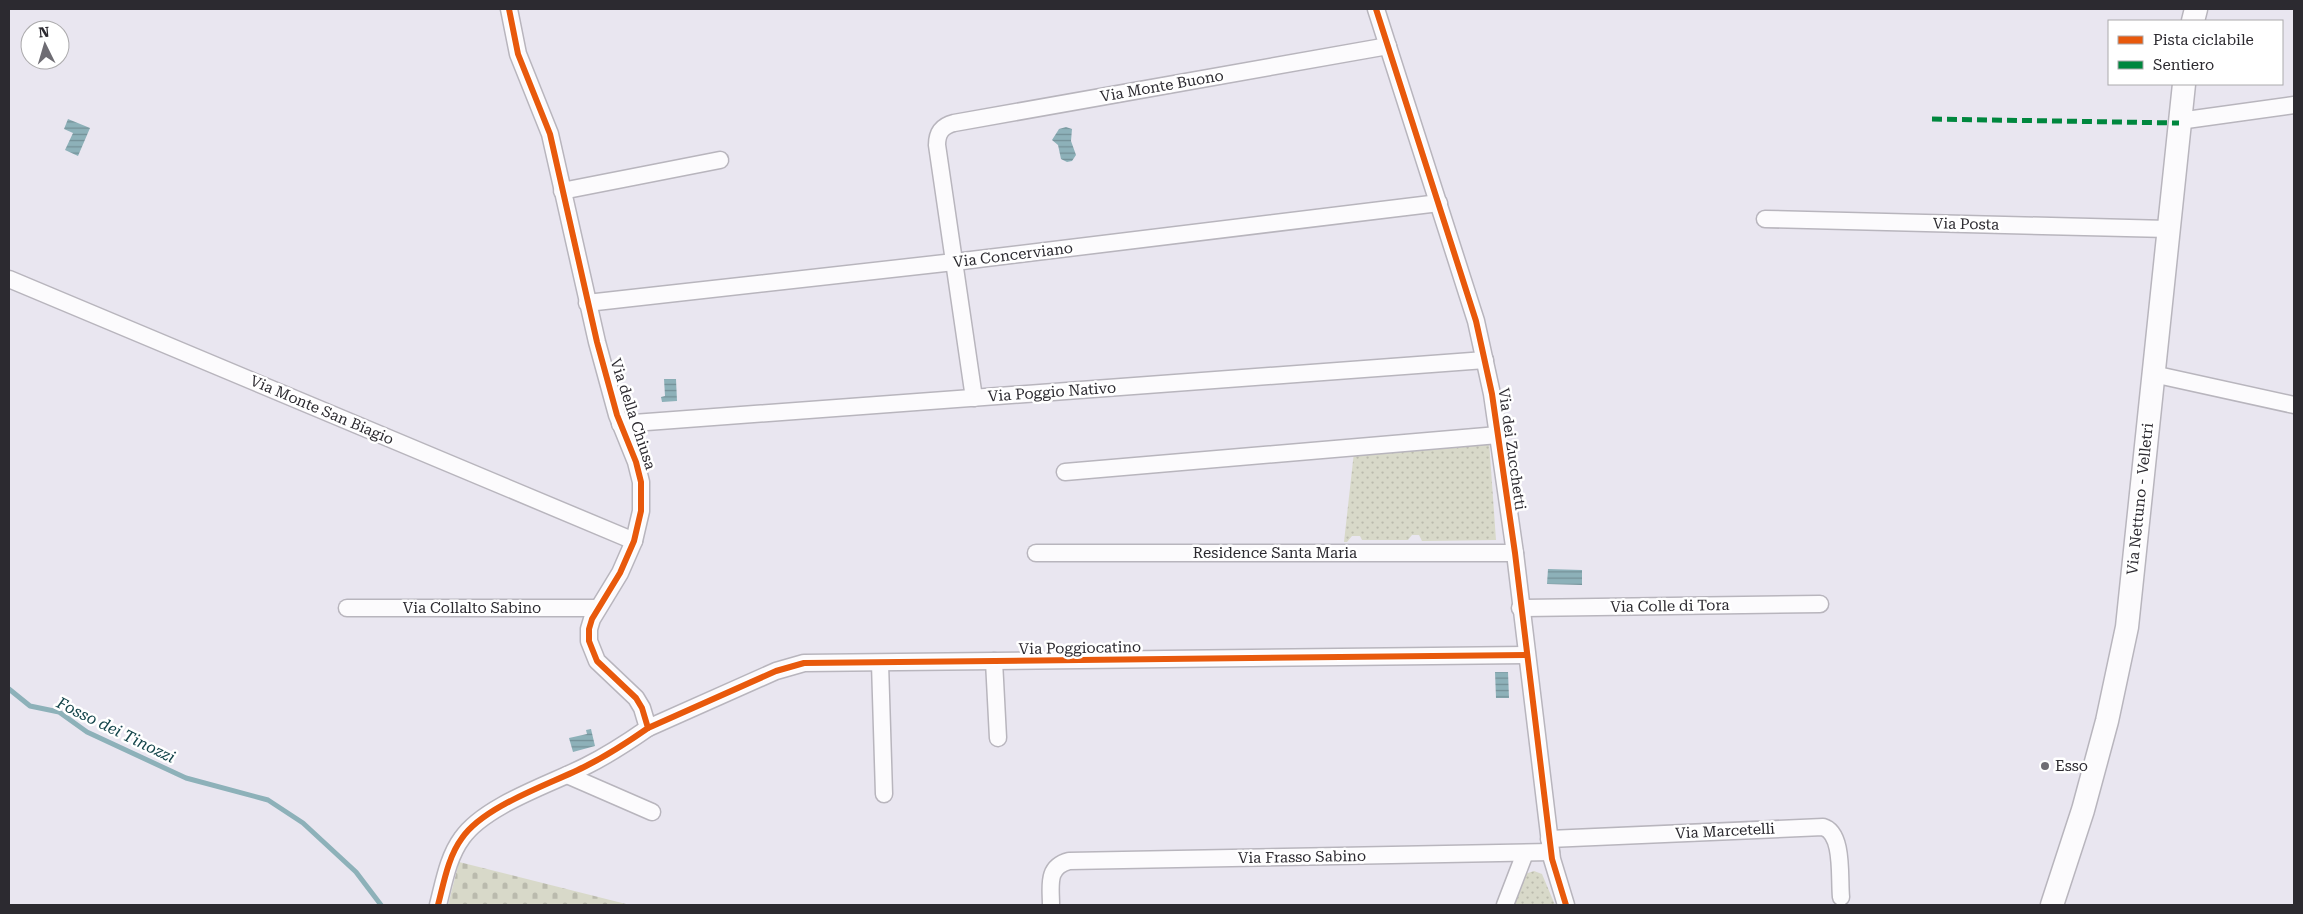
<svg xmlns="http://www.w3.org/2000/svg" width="2303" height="914" viewBox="0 0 2303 914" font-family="'Roboto Serif',serif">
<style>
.grass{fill:url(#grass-dots)}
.cemetery{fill:url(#cemetery-stones)}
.water{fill:url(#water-rules)}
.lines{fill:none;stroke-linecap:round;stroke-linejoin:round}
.stream{stroke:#8db1b9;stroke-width:5}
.minor-casing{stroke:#b8b5bd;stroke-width:19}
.secondary-casing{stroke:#b8b5bd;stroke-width:25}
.minor{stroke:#fcfbfd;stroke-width:16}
.secondary{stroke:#fcfbfd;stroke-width:22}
.quiet{stroke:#00873e;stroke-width:5;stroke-dasharray:10 5;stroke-linecap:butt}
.cycleway-casing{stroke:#fff;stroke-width:9}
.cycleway{stroke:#e8590c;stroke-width:6}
.poi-dot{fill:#6e6c73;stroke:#fff;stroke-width:2}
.labels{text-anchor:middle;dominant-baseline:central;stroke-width:5;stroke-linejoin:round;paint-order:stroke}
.street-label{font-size:15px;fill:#2c2a30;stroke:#fff}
.poi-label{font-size:15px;fill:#2c2a30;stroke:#fff;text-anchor:start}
.water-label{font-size:16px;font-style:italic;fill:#13444a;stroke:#fff}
</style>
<defs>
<pattern id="grass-dots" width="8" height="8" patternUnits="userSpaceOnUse" patternTransform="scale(1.25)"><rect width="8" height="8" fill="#d8d9c9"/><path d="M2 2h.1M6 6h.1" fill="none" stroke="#babaad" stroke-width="1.8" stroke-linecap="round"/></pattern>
<pattern id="cemetery-stones" width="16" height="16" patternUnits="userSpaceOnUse" patternTransform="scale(1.25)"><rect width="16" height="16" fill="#d8d9c9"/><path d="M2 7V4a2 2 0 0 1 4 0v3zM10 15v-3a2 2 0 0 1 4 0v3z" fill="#babaad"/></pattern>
<pattern id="water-rules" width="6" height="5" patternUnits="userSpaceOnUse" patternTransform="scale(1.25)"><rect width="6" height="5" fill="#8db1b9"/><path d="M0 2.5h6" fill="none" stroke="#739097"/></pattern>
</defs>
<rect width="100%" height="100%" fill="#e9e6f0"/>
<g class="grass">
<path d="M 1489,441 L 1496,540 L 1422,541 L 1419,535 L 1412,535 L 1408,540 L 1362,540 L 1360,536 L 1352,536 L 1347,542 L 1344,542 L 1354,452 Z"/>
<path d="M 1534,871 L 1542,874 L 1555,905 L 1512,905 L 1525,874 Z"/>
</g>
<path class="cemetery" d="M 459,862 L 630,905 L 448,905 Z"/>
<g class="water">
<path d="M 68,119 L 90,128 L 78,156 L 65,150 L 73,133 L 64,129 Z"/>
<path d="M 1066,127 L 1072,129 L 1071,141 L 1076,155 L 1072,161 L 1067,162 L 1061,159 L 1058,145 L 1052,140 L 1059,129 Z"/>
<path d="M 664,379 L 676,379 L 677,401 L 662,402 L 661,397 L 665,396 Z"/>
<path d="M 1548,569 L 1582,570 L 1582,585 L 1547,584 Z"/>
<path d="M 1495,672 L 1508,672 L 1509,698 L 1496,698 Z"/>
<path d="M 591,729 L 595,746 L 573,752 L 569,738 L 587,734 L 586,730 Z"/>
</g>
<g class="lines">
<path class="stream" d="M 9,689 L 30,706 L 59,712 L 87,732 L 186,778 L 268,800 L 303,823 L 356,872 L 381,905"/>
<g class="minor-casing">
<g id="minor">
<path d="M 1376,9 L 1476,321 L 1492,394 L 1515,553 L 1552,859 L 1566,905"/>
<path d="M 2179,121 L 2294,105"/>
<path d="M 562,191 L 720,160"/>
<path d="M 1765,219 L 2168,229"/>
<path d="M 9,279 L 634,541"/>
<path d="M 587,303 L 954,262 L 1439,203"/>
<path d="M 2153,374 L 2294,405"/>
<path d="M 974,398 L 937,145 C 937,133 942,126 954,123 L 1388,46"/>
<path d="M 620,424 L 1485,360"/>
<path d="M 1065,472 L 1498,435"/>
<path d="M 1036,553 L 1515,553"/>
<path d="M 347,608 L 598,608"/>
<path d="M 1520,608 L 1820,604"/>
<path d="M 994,661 L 998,738"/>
<path d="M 880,663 L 884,794"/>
<path d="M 648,728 L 776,671 L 804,663 L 1526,655"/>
<path d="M 567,775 L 652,812"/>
<path d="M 1549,839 L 1823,827 C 1844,833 1839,878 1841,897"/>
<path d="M 438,905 C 444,882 448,857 462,838 C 485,805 551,784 586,766 C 608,755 628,742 648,728 L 642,708 L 636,698 L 597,661 L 589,641 L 589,629 L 592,619 L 620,573 L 634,541 L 641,511 L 641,482 L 636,462 L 617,415 L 597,342 L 550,134 L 518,54 L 509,9"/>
<path d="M 1051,905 C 1051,886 1046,867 1069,861 L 1551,852"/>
<path d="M 1505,905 L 1525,853"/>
</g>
</g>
<g class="secondary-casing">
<g id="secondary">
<path d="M 2193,21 L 2196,9"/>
<path d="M 2052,905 L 2083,810 L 2107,721 L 2127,627 L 2184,84"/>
</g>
</g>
<use href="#minor" class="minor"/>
<use href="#secondary" class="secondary"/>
<path class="quiet" d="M 1932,119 L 2179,123"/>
<g class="cycleway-casing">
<g id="cycleway">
<path d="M 1376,9 L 1476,321 L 1492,394 L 1515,553 L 1552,859 L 1566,905"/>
<path d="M 648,728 L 776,671 L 804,663 L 1526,655"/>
<path d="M 438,905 C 444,882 448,857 462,838 C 485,805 551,784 586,766 C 608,755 628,742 648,728 L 642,708 L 636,698 L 597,661 L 589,641 L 589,629 L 592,619 L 620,573 L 634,541 L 641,511 L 641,482 L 636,462 L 617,415 L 597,342 L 550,134 L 518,54 L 509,9"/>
</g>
</g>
<use href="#cycleway" class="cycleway"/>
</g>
<circle class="poi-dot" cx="2045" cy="766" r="5"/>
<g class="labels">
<g class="street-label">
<text transform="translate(1162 86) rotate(-10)">Via Monte Buono</text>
<text transform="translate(1966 224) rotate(1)">Via Posta</text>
<text transform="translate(1013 255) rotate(-7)">Via Concerviano</text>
<text transform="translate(1052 392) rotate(-4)">Via Poggio Nativo</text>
<text transform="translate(322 410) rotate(23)">Via Monte San Biagio</text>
<text transform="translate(633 414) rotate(72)">Via della Chiusa</text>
<text transform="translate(1512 449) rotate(82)">Via dei Zucchetti</text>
<text transform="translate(2140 499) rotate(-84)">Via Nettuno - Velletri</text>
<text x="1275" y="553">Residence Santa Maria</text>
<text transform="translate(1670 606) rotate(-1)">Via Colle di Tora</text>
<text x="472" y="608">Via Collalto Sabino</text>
<text transform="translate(1080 648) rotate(-1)">Via Poggiocatino</text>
<text transform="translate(1725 831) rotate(-3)">Via Marcetelli</text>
<text transform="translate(1302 857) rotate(-1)">Via Frasso Sabino</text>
</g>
<g class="poi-label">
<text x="2055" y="766">Esso</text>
</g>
<g class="water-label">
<text transform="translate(116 730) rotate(26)">Fosso dei Tinozzi</text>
</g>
</g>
<rect width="2303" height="914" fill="none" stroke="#2c2a30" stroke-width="20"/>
<rect x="2108" y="20" width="175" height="65" fill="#ffffff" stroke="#abaaac"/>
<rect x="2118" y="36" width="25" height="8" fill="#e8590c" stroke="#abaaac"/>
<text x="2153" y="45" font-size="15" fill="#2c2a30">Pista ciclabile</text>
<rect x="2118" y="61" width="25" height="8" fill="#00873e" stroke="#abaaac"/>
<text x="2153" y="70" font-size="15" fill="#2c2a30">Sentiero</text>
<g transform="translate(45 45) rotate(355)"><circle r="24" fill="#ffffff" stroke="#abaaac"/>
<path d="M0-4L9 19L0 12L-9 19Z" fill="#6e6c73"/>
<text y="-8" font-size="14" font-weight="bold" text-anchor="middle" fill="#2c2a30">N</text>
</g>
</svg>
